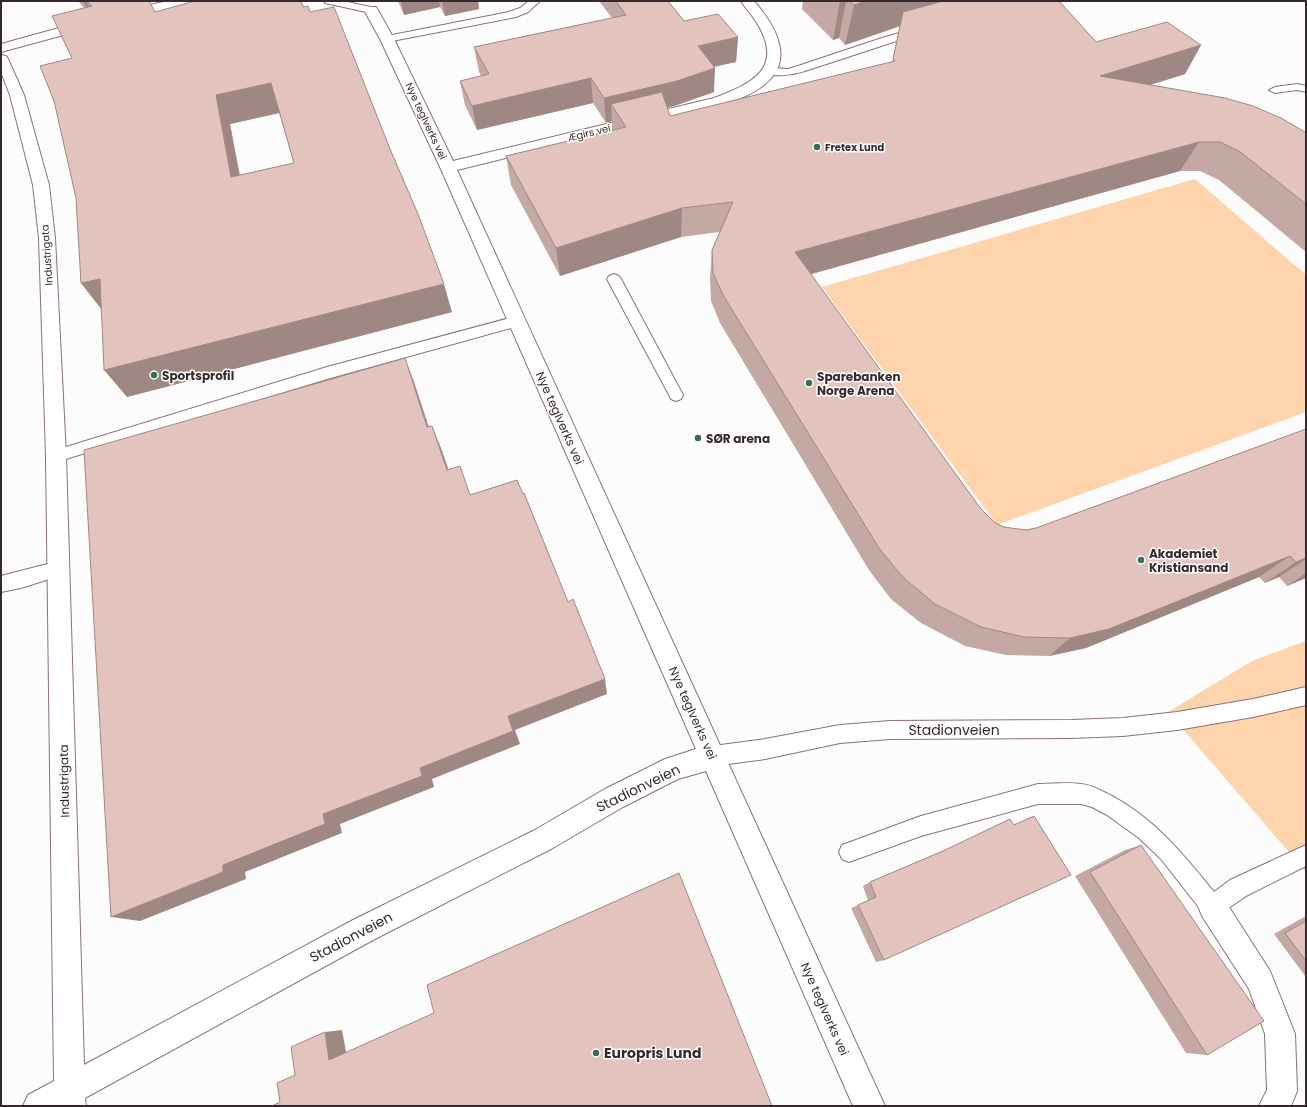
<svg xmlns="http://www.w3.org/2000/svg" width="1307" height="1107" viewBox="0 0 1307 1107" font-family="Poppins,sans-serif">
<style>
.green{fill:#fed4ac}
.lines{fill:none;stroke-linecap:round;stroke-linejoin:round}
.service-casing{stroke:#8c7079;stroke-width:2}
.minor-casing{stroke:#8c7079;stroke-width:2}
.service{fill:#fff;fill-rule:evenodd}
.minor{fill:#fff;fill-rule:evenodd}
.wall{fill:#c3a8a3;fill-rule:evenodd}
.shaded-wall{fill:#9f8884}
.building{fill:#e3c3bd;stroke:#9f8884;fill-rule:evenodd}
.poi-dot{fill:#356f59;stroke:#fff;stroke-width:1.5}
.labels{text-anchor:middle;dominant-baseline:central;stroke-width:3;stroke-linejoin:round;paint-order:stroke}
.far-street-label{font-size:10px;fill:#35292d;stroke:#fff}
.far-poi-label{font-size:10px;font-weight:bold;fill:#35292d;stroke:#fff;text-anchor:start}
.poi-label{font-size:12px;font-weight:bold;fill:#35292d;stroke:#fff;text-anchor:start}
.street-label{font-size:12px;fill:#35292d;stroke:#fff}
.near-street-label{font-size:14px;fill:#35292d;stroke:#fff}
.near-poi-label{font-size:14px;font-weight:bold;fill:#35292d;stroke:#fff;text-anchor:start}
</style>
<rect width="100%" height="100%" fill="#fcfcfc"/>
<g class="green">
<path d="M 1195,179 L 1306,275 L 1306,412 L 997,525 L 822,287 Z"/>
<path d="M 1306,641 L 1306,872 L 1168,712 L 1252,661 Z"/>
</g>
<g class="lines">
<g class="service-casing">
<g id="service">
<path d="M 324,1 L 343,1 L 375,8 L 376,10 L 371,13 L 325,3 Z"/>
<path d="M 529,1 L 540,1 L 528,12 L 516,17 L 387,42 L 382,39 L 387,36 L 509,12 L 520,8 Z"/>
<path d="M 920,27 L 925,30 L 924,32 L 805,71 C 795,74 771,79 764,71 L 769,68 L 788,69 L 798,66 L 882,38 Z"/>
<path d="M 1297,84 L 1306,86 L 1306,92 L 1297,90 L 1275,93 L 1269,90 L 1275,87 Z"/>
<path d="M 614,274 L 619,276 L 621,279 L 683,395 L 681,399 L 676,401 L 671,399 L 669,395 L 607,279 L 609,276 Z"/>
<path d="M 517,316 L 522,317 L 524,321 L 522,325 L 327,379 L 56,462 L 50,460 L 48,456 L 50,452 L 56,450 L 327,367 Z"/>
<path d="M 59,561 L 65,564 L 68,569 L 65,574 L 21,588 L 1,592 L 1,576 Z"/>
<path d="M 1306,687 L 1306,705 L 1253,717 L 1177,730 L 1123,736 L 1071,738 L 890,739 L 840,743 L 765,759 L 713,766 L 706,763 L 703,756 L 706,749 L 713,746 L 765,739 L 840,725 L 890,721 L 1071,720 L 1123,718 L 1177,712 L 1253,699 Z"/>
<path d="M 1038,784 C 1052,784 1067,782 1081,784 C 1092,785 1102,791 1112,796 C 1155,819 1184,855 1214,892 L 1230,880 L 1306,845 L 1306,866 L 1246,896 L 1220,914 L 1212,917 L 1204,914 L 1161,859 L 1139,838 L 1107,815 L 1092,807 L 1081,804 L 1038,804 L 921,836 L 849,862 L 842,859 L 839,852 L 842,845 L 921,816 Z"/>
</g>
</g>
<g class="minor-casing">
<g id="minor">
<path d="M 168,1 L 192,1 L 191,4 L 123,19 L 118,18 L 116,15 L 118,12 Z"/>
<path d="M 741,1 L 754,1 C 774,24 796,59 765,84 C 754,94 738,99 724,104 L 457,170 L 885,1106 L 853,1106 L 706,771 L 678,779 L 623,807 L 551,849 L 373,940 L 85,1098 L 86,1106 L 23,1106 L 28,1095 L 54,1081 L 46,456 L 39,238 L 33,185 L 10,95 L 1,72 L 1,55 L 6,56 L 8,59 L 24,95 L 49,185 L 55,238 L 66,456 L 84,1065 L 353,920 L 533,831 L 605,789 L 665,759 L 696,749 L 440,167 L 380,39 L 364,10 L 366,7 L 376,7 L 378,10 L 394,39 L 453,161 L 714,98 C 751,84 785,69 757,23 C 752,15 746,9 741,1 Z"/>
<path d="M 88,20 L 93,21 L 95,24 L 93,27 L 1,52 L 1,44 Z"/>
<path d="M 1212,892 L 1222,896 L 1270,971 L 1295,1034 L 1297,1091 L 1291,1106 L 1259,1106 L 1267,1090 L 1265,1034 L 1249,989 L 1202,916 L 1198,906 L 1202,896 Z"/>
</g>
</g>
<use href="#service" class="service"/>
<use href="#minor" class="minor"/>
</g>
<g class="wall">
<path d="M 78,1 L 149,1 L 155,12 L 301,1 L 304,7 L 310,12 L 452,312 L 127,397 L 102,310 L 81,283 L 72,58 L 84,8 ZM 280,113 L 294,163 L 240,175 L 230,124 Z"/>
<path d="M 398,1 L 478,1 L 479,9 L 445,16 L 440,7 L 404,15 Z"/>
<path d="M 599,1 L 668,1 L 684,21 L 738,37 L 736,62 L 714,67 L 714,92 L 677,105 L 667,108 L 670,116 L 892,62 L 900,26 L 845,45 L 839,38 L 833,40 L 802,9 L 803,1 L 1059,1 L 1096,42 L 1201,45 L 1185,74 L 1150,85 L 1306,133 L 1306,252 L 1219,180 L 1200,171 L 1180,171 L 811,274 L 981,509 L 995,523 L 1004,527 L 1026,530 L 1036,528 L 1306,429 L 1306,578 L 1287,586 L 1279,577 L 1265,583 L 1259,577 L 1086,648 L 1049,656 L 1006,655 L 965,646 L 921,623 L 892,600 L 884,590 L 869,570 L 720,323 L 711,301 L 710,278 L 712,250 L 720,232 L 681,237 L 560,276 L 511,185 L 506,156 L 612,130 L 612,121 L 606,123 L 593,103 L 477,130 L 465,105 L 460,81 L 481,76 L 479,72 L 474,47 L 612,18 Z"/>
<path d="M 1141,845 L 1207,1055 L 1186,1053 L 1075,876 L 1125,850 Z"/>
<path d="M 943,851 L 884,960 L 876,962 L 851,908 L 868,901 L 863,886 L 870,882 Z"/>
<path d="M 1306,916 L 1306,977 L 1274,934 Z"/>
</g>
<g class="shaded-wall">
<path d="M 83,1 L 86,1 L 95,17 L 92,17 Z"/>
<path d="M 401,1 L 439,1 L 440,7 L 404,15 Z"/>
<path d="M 442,1 L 478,1 L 479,9 L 445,16 Z"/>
<path d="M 840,1 L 846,1 L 839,38 L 833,40 Z"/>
<path d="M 865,1 L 906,1 L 900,26 L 845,45 L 854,5 Z"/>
<path d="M 906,1 L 965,1 L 903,12 L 898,32 Z"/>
<path d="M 738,37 L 736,62 L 697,70 L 698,46 Z"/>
<path d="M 1201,45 L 1185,74 L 1086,105 L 1100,76 Z"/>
<path d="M 715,68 L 714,92 L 677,105 L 621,119 L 611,104 L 612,121 L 606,123 L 604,98 Z"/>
<path d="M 591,78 L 593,103 L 477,130 L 472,106 Z"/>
<path d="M 271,83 L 283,112 L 230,124 L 245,206 L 231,177 L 216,95 Z"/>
<path d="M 1199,142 L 1180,171 L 790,280 L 795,252 Z"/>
<path d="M 682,208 L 681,237 L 560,276 L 556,248 Z"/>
<path d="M 100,279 L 103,311 L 81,283 Z"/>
<path d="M 444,284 L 452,312 L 127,397 L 104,370 Z"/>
<path d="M 405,358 L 414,382 L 436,449 L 427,427 Z"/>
<path d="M 432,426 L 441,448 L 456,491 L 447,470 Z"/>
<path d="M 1290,556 L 1259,577 L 1086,648 L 1049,656 L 1070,638 Z"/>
<path d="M 1306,558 L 1306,559 L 1279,577 L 1265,583 L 1296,562 Z"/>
<path d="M 1306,573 L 1306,578 L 1287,586 Z"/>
<path d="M 605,679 L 607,694 L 515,730 L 520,744 L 432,779 L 434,787 L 340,824 L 342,833 L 245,872 L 246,879 L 140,921 L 111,917 L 223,865 L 323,814 L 420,768 L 508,716 Z"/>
<path d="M 342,1030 L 347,1057 L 329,1060 L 325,1032 Z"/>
</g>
<g class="building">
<path d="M 87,1 L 149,1 L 155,12 L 195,1 L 301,1 L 303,7 L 308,6 L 310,12 L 334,7 L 390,149 L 418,214 L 444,284 L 104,370 L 100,279 L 81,283 L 76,198 L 54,101 L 40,66 L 72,58 L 52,16 L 92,6 ZM 271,83 L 294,163 L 231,177 L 216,95 Z"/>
<path d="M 616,1 L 668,1 L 684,21 L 718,14 L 738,37 L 698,46 L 715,68 L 677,81 L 604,98 L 591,78 L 472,106 L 460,81 L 489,74 L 474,47 L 626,15 Z"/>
<path d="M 850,1 L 865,1 L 854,5 Z"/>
<path d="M 943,1 L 1059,1 L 1096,42 L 1167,22 L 1201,45 L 1100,76 L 1225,98 L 1253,106 L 1281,118 L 1305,132 L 1306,133 L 1306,204 L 1239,151 L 1220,142 L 1199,142 L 795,252 L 981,509 L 995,523 L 1004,527 L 1026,530 L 1036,528 L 1306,429 L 1306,558 L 1296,562 L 1290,556 L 1109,629 L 1070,638 L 1024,637 L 981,627 L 935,604 L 905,579 L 896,569 L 879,548 L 723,295 L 713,273 L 712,250 L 733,202 L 682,208 L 556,248 L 506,156 L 626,127 L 611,104 L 662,92 L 670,116 L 895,61 L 893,59 L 903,12 Z"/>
<path d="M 405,358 L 427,427 L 432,426 L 447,470 L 460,466 L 470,495 L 517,480 L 523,494 L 524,493 L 568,602 L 573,599 L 605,679 L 508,716 L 513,731 L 420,768 L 422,776 L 323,814 L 325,824 L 223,865 L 223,872 L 111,917 L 84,450 Z"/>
<path d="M 1034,816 L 1071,875 L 884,960 L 858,905 L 876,897 L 870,882 L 943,851 L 1010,819 L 1014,825 Z"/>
<path d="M 1141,845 L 1264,1021 L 1207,1055 L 1090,872 Z"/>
<path d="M 679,873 L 772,1106 L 272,1106 L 280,1102 L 277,1083 L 295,1075 L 291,1047 L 325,1032 L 329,1060 L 434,1013 L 427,985 Z"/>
<path d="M 1306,921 L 1306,961 L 1285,933 Z"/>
</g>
<g class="poi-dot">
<circle cx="817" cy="147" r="4"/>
<circle cx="154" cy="375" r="4"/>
<circle cx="809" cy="383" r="4"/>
<circle cx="698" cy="438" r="4"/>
<circle cx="1141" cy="560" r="4"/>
<circle cx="596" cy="1053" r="4"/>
</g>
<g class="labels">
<g class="far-street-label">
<text transform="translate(426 121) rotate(65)">Nye teglverks vei</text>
<text transform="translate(589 133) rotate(-14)">Ægirs vei</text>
<text transform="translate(47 255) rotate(-94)">Industrigata</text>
</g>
<g class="far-poi-label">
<text x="825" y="147">Fretex Lund</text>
</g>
<g class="poi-label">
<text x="162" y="375">Sportsprofil</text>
<text x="817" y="376">Sparebanken<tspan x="817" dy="14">Norge Arena</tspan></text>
<text x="706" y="438">SØR arena</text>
<text x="1149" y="553">Akademiet<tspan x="1149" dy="14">Kristiansand</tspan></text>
</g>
<g class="street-label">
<text transform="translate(560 418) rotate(66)">Nye teglverks vei</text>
<text transform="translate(693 713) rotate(66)">Nye teglverks vei</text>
<text transform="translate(64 781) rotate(-91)">Industrigata</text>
<text transform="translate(825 1009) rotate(66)">Nye teglverks vei</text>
</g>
<g class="near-street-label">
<text x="954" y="730">Stadionveien</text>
<text transform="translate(638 788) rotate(-26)">Stadionveien</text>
<text transform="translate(351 937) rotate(-28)">Stadionveien</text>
</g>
<g class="near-poi-label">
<text x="604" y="1053">Europris Lund</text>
</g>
</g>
<rect width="1307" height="1107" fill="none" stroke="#35292d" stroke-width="4"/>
</svg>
